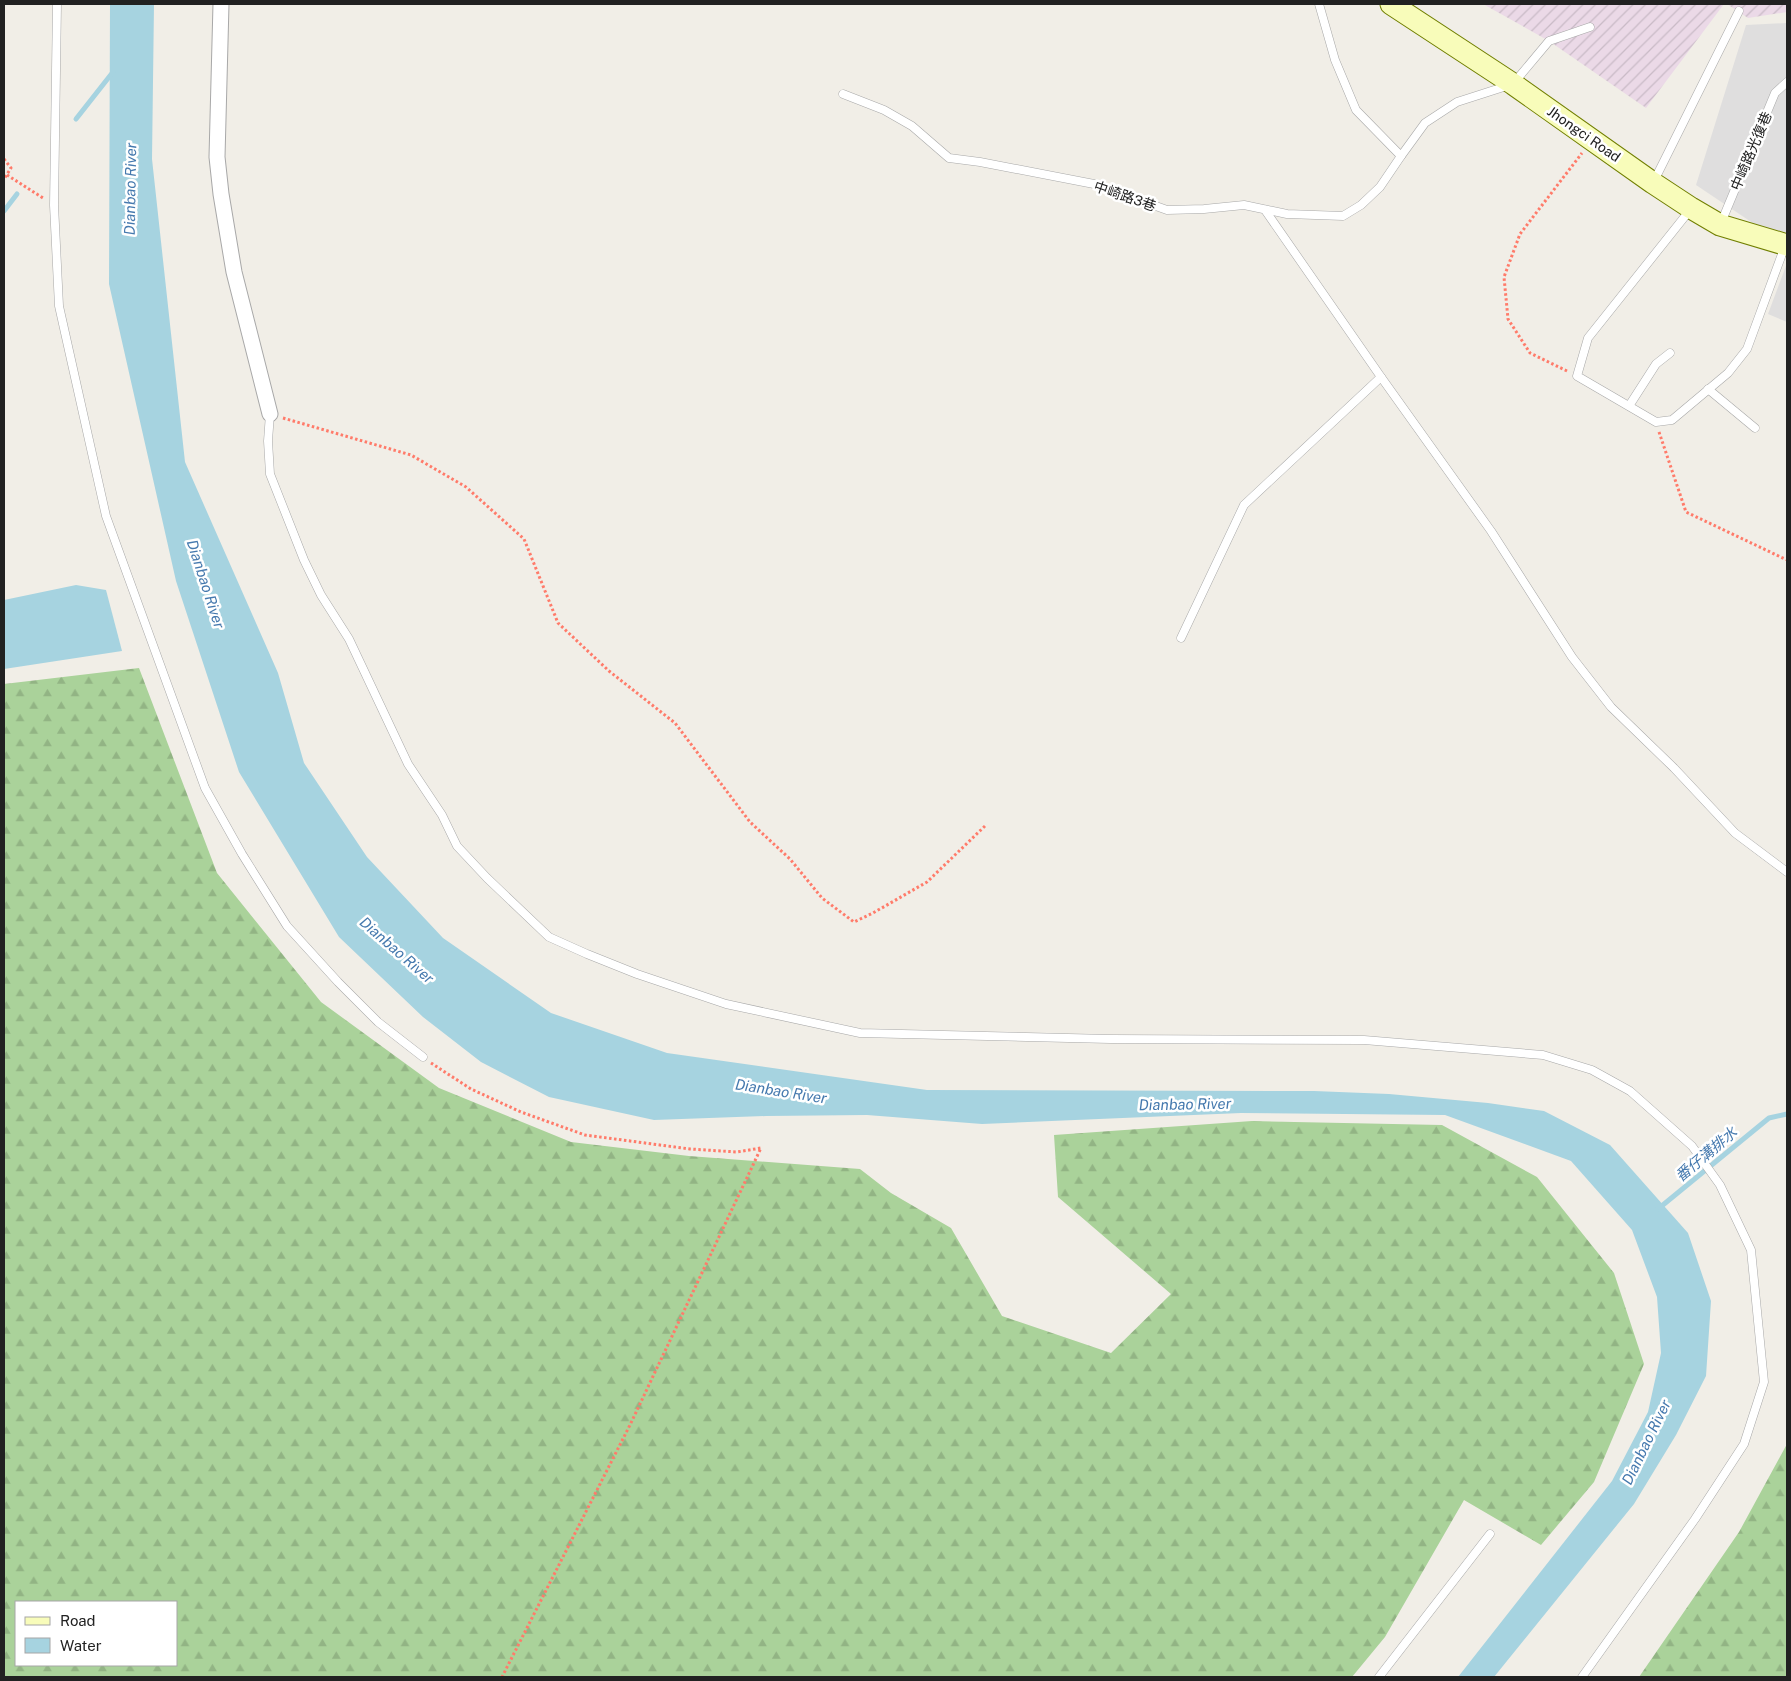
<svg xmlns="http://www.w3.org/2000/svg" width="1791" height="1681" viewBox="0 0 1791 1681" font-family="'Public Sans','Noto Sans TC',sans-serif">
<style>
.residential{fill:#dfdede}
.industrial{fill:url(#industrial-furrows)}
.forest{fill:url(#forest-firs);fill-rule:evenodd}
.water{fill:#a6d3e0}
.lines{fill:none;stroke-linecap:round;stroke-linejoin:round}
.stream{stroke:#a6d3e0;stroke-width:5}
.lane-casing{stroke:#a8a8a8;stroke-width:9}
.street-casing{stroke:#a8a8a8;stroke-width:17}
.secondary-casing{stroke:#717f00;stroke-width:23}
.path{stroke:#ff7b6a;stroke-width:3;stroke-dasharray:2.5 2.5;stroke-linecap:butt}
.lane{stroke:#fff;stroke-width:8}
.street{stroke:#fff;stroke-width:15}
.secondary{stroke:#f8fcba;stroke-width:21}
.labels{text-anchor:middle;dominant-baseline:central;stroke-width:5;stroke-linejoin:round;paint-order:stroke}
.street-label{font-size:14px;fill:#212121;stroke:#fff}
.water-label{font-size:15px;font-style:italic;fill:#4579ae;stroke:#fff}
</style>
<defs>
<pattern id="industrial-furrows" width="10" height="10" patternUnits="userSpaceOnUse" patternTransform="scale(1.25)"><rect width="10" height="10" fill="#ebd9e7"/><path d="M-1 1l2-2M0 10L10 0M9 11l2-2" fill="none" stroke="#c9bac6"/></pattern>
<pattern id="forest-firs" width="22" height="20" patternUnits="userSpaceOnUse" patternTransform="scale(1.25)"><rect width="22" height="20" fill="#aad29a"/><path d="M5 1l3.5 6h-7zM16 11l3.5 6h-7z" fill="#92b484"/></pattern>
</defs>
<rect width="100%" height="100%" fill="#f1eee7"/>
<g class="residential">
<path d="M 1787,23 L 1787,246 L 1696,185 L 1746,25 Z"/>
<path d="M 1787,263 L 1787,322 L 1768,314 Z"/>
</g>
<g class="industrial">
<path d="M 1483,4 L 1724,4 L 1646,108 L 1549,41 Z"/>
<path d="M 1727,4 L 1787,4 L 1787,12 L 1748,18 Z"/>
</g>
<g class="forest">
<path d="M 139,668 L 217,873 L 321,1002 L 439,1088 L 571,1142 L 689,1156 L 860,1169 L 891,1193 L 951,1228 L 1002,1316 L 1111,1353 L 1171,1294 L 1058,1197 L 1054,1135 L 1252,1121 L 1442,1125 L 1537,1177 L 1614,1273 L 1644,1364 L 1594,1482 L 1541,1545 L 1464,1500 L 1385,1637 L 1352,1677 L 4,1677 L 4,684 ZM 16,1602 L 176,1602 L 176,1665 L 16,1665 Z"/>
<path d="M 1787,1444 L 1787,1677 L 1639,1677 L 1739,1532 Z"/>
</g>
<g class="water">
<path d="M 110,4 L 154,4 L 152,159 L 185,462 L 278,673 L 304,763 L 367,857 L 443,938 L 551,1013 L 667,1053 L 927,1090 L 1314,1091 L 1389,1094 L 1488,1103 L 1544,1111 L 1610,1145 L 1688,1233 L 1711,1301 L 1706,1376 L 1676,1435 L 1634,1504 L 1494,1677 L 1458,1677 L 1612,1481 L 1648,1412 L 1661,1353 L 1657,1297 L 1632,1230 L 1571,1161 L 1445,1115 L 1241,1113 L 982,1124 L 867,1115 L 766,1116 L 654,1120 L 549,1097 L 481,1062 L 423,1017 L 339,937 L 239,772 L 176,581 L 109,284 Z"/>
<path d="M 76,585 L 106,590 L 122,651 L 4,669 L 4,600 Z"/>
</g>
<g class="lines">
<g class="stream">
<path d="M 76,119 L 113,72"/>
<path d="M 4,211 L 17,194"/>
<path d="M 1658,1209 L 1769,1118 L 1787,1114"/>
</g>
<g class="lane-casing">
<g id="lane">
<path d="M 57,4 L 54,205 L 59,306 L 106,516 L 205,788 L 242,854 L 287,926 L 338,982 L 378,1022 L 423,1057"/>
<path d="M 843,94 L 884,110 L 912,126 L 949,158 L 980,162 L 1094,184 L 1167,210 L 1204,209 L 1244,205 L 1287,214 L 1343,216 L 1361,205 L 1380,187 L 1401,156 L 1356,110 L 1335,60 L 1319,4"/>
<path d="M 1401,156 L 1425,123 L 1457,102 L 1513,84 L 1549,41 L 1590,27"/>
<path d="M 1654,181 L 1739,11"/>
<path d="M 1265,210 L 1381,377 L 1491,531 L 1572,657 L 1611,707 L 1674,768 L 1735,833 L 1787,872"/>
<path d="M 1690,210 L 1588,338 L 1577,376 L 1656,422 L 1672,420 L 1728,373 L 1747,349 L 1785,246"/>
<path d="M 1721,223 L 1775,93 L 1787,82"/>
<path d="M 1708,389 L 1755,428"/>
<path d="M 1629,406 L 1656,364 L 1670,353"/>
<path d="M 270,414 L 268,441 L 270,474 L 304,560 L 321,595 L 349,639 L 408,764 L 442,815 L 457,846 L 487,878 L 549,937 L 587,954 L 637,974 L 726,1004 L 860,1033 L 1110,1039 L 1364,1040 L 1543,1055 L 1592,1070 L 1630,1091 L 1692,1146 L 1720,1185 L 1751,1250 L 1764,1382 L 1744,1444 L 1695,1519 L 1582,1677"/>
<path d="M 1181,638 L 1244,505 L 1381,377"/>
<path d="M 1379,1677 L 1490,1534"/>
</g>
</g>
<g class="street-casing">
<path id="street" d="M 221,4 L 217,157 L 221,194 L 234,272 L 270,414"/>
</g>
<g class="secondary-casing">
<path id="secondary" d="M 1391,4 L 1513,84 L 1653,183 L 1691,208 L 1720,225 L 1787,245"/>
</g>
<g class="path">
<path d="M 4,159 L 11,168 L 4,179"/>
<path d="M 7,175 L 43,198"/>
<path d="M 1567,371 L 1530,353 L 1508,319 L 1504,277 L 1520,234 L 1582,153"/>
<path d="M 283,418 L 411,455 L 466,487 L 524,539 L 558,623 L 609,671 L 675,723 L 750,822 L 790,859 L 822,898 L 854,922 L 873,913 L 927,882 L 986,825"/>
<path d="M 1659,432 L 1686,512 L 1787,560"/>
<path d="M 431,1063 L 471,1089 L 521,1112 L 585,1135 L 690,1149 L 737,1152 L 761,1148 L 630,1425 L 502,1677"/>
</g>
<use href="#lane" class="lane"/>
<use href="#street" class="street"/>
<use href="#secondary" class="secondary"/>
</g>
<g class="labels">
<g class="street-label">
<text transform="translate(1584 134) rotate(35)">Jhongci Road</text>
<text transform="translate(1751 151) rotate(-67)">中崎路光復巷</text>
<text transform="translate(1125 196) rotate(19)">中崎路3巷</text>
</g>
<g class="water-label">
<text transform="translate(130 189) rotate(-89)">Dianbao River</text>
<text transform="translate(206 584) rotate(72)">Dianbao River</text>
<text transform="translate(397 950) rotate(41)">Dianbao River</text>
<text transform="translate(781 1091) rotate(9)">Dianbao River</text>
<text transform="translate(1185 1104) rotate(-1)">Dianbao River</text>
<text transform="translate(1706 1154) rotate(-40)">番仔溝排水</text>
<text transform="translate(1646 1442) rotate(-64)">Dianbao River</text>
</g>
</g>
<rect width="1791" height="1681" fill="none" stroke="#212121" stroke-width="10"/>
<rect x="15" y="1601" width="162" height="65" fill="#ffffff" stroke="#a6a6a6"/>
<rect x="25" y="1617" width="25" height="8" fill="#f8fcba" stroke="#a6a6a6"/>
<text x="60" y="1626" font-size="15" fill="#212121">Road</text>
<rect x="25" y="1638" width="25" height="15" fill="#a6d3e0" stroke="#a6a6a6"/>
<text x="60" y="1651" font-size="15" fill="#212121">Water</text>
</svg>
